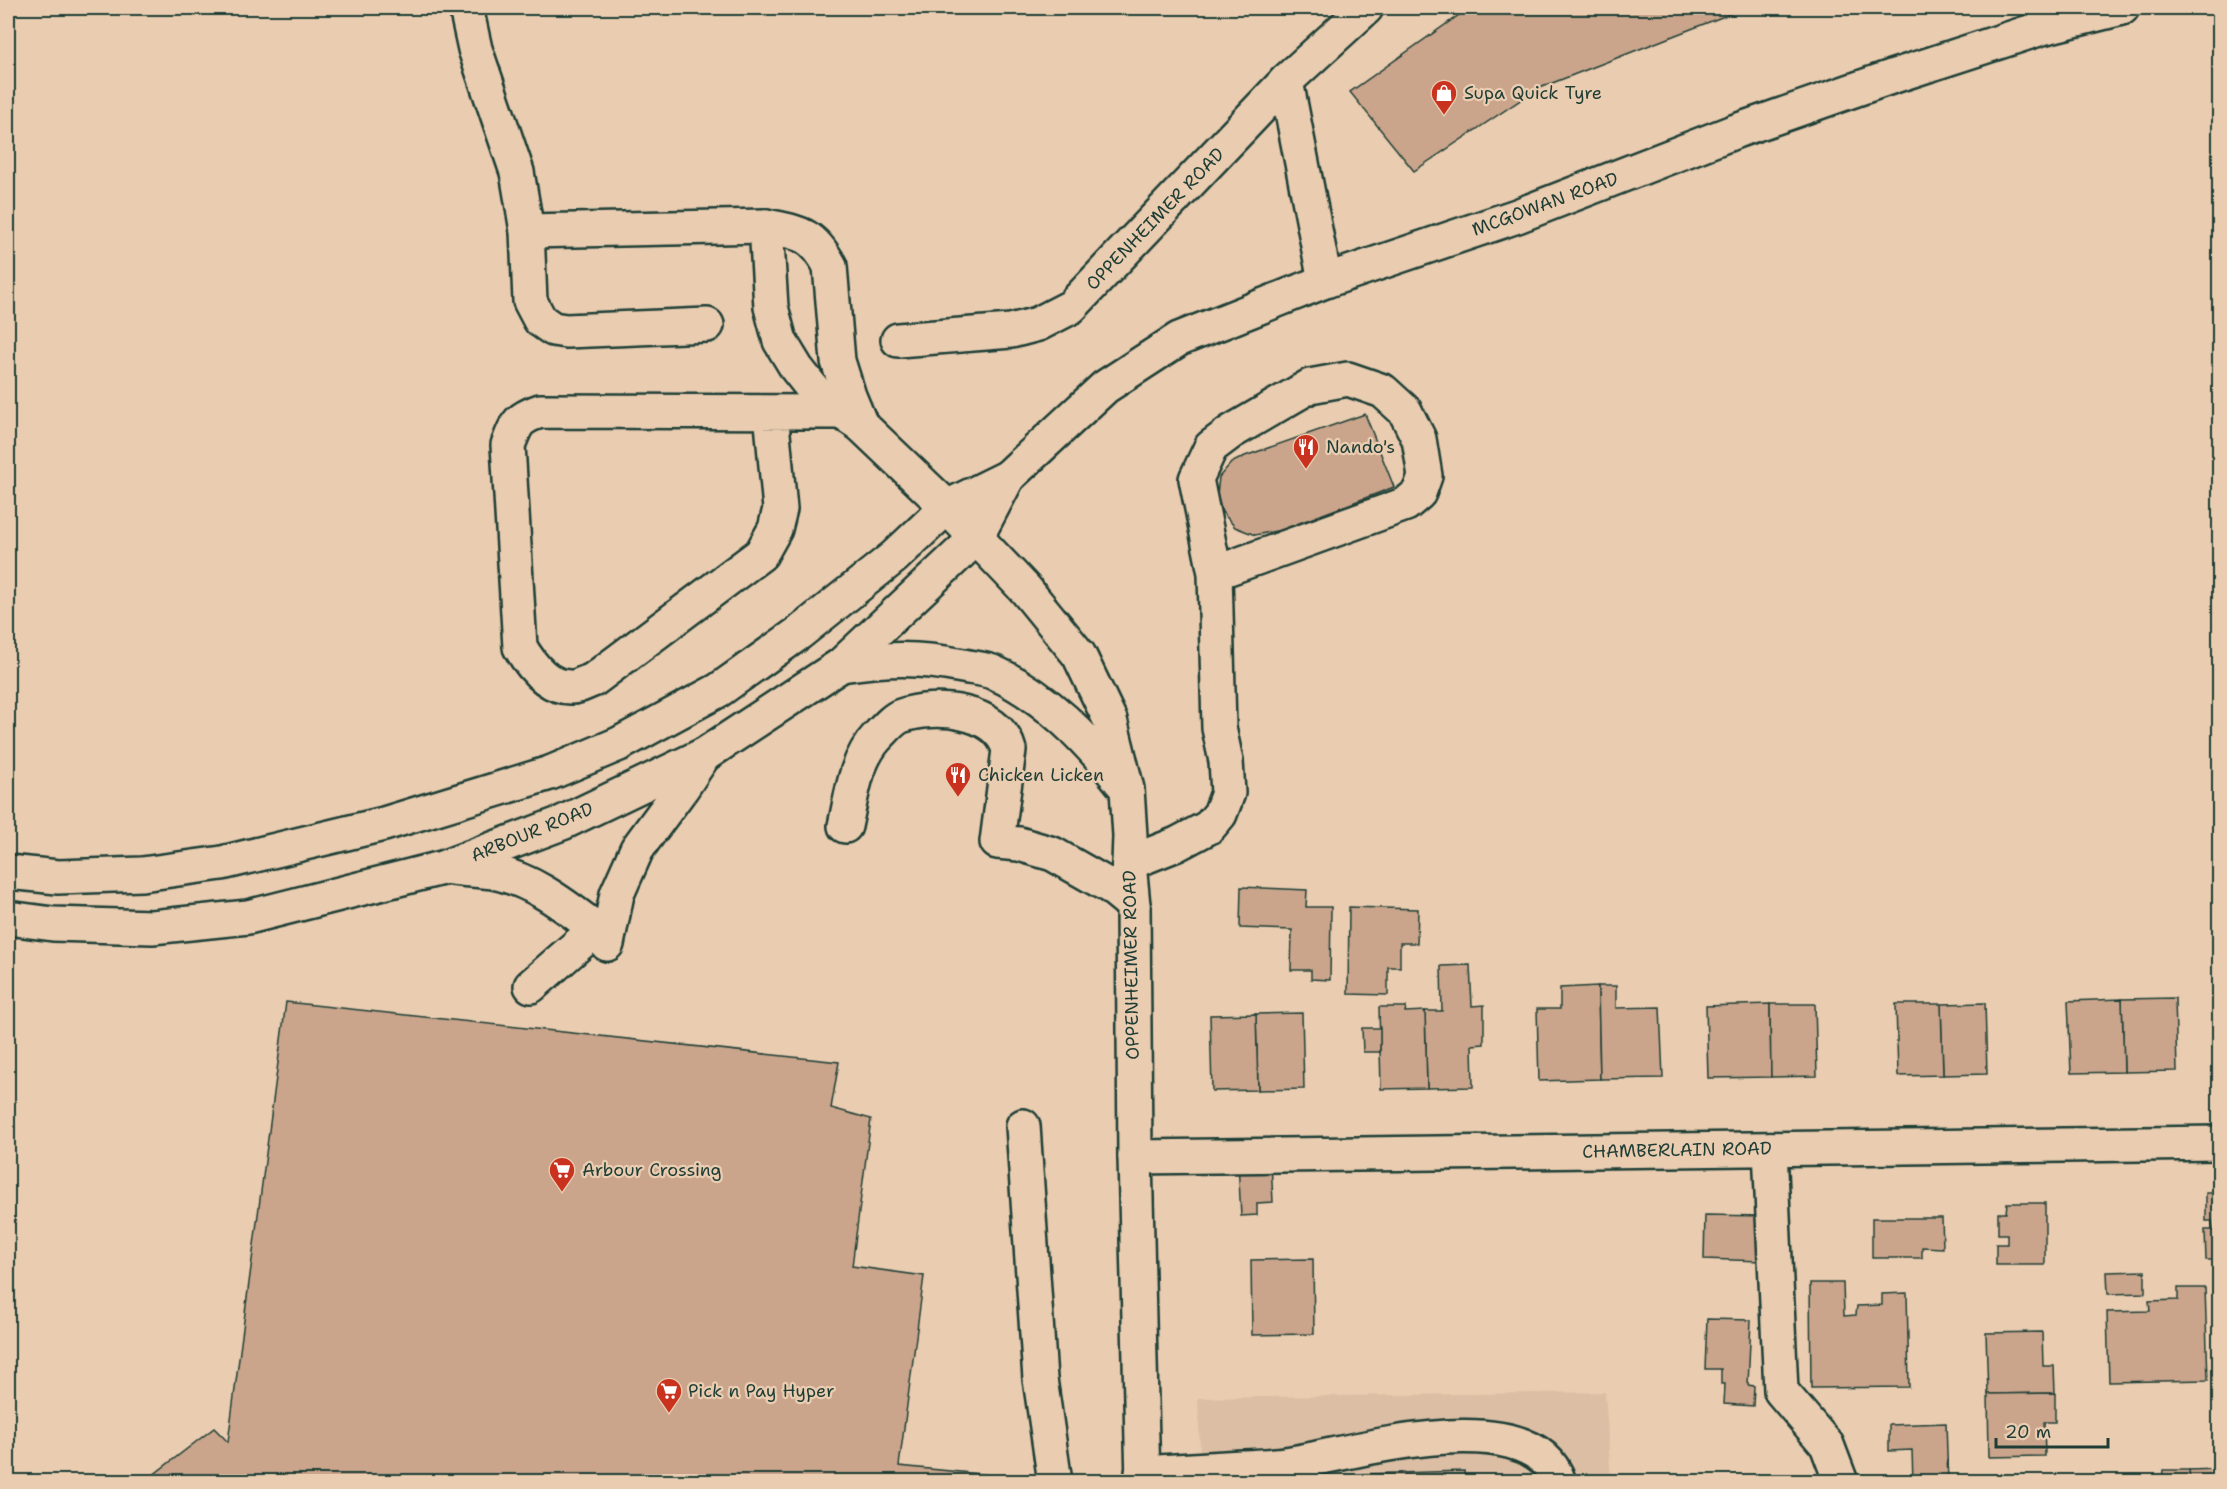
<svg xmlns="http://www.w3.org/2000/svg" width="2227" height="1489" viewBox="0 0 2227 1489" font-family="'Shantell Sans',sans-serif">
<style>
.built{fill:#dcbea4}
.building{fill:#caa58c;stroke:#1f3d34;stroke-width:1.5}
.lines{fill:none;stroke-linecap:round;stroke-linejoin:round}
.minor-casing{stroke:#1f3d34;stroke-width:38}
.minor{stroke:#eacdb1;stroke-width:33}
.labels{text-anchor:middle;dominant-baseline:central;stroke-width:4.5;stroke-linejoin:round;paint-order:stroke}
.poi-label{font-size:18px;fill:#1f3d34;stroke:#eacdb1;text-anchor:start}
.street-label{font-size:18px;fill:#1f3d34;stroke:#eacdb1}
</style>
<rect width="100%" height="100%" fill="#eacdb1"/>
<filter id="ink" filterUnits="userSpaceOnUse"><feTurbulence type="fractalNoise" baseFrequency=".0167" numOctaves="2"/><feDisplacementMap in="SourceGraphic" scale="12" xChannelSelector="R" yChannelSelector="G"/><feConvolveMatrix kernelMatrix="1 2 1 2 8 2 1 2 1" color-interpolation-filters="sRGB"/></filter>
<g filter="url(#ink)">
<path class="built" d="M 1605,1392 L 1611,1481 L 1201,1481 L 1198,1398 Z"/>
<g class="building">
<path d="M 1469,8 L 1745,8 L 1537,89 L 1414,171 L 1350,92 Z"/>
<path d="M 1365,414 L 1394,487 L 1281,530 L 1255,535 L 1235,527 L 1222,512 L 1217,496 L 1219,477 L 1231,463 L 1245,456 Z"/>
<path d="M 1241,887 L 1307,890 L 1306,907 L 1331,907 L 1330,980 L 1311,979 L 1311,970 L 1291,970 L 1292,930 L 1240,928 Z"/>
<path d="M 1349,907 L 1418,909 L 1417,943 L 1400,943 L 1400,967 L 1388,967 L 1388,995 L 1348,994 Z"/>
<path d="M 1470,965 L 1472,1006 L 1484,1005 L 1484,1044 L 1472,1045 L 1473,1087 L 1427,1088 L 1425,1011 L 1442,1011 L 1441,966 Z"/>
<path d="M 1598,986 L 1600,1079 L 1539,1081 L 1537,1009 L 1560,1009 L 1560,988 Z"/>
<path d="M 1598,986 L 1616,986 L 1616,1008 L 1660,1007 L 1663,1078 L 1600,1079 Z"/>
<path d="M 2175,998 L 2177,1071 L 2124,1072 L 2122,999 Z"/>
<path d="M 2122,999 L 2124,1072 L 2071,1073 L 2068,1001 Z"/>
<path d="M 286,1002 L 839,1062 L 831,1108 L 871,1119 L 852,1266 L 924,1276 L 899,1466 L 1001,1476 L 1000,1482 L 150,1482 L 148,1479 L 214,1428 L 228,1442 Z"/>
<path d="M 1985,1003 L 1987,1074 L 1943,1075 L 1941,1004 Z"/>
<path d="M 1770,1004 L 1771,1077 L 1708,1078 L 1706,1006 Z"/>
<path d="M 1770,1004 L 1815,1004 L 1817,1076 L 1771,1077 Z"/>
<path d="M 1896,1004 L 1941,1004 L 1943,1075 L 1898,1076 Z"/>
<path d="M 1379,1007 L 1406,1007 L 1405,1012 L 1425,1011 L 1427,1088 L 1381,1089 Z"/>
<path d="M 1302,1013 L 1304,1089 L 1258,1090 L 1256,1014 Z"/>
<path d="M 1256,1014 L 1258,1090 L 1212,1091 L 1210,1015 Z"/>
<path d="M 1362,1028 L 1380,1028 L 1380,1052 L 1363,1052 Z"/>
<path d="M 1271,1162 L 1273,1202 L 1257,1203 L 1257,1215 L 1241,1216 L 1238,1163 Z"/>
<path d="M 2206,1193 L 2220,1193 L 2220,1260 L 2206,1260 L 2205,1230 L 2213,1230 L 2212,1221 L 2206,1221 Z"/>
<path d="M 2007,1203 L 2045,1203 L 2045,1265 L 1996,1265 L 1996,1244 L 2007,1244 L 2007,1234 L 1998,1234 L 1998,1213 L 2006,1213 Z"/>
<path d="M 1705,1215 L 1763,1216 L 1761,1261 L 1704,1259 Z"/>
<path d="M 1872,1218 L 1942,1218 L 1943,1248 L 1922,1247 L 1922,1258 L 1872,1258 Z"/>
<path d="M 1313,1259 L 1314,1334 L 1252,1335 L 1251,1260 Z"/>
<path d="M 2145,1271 L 2145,1293 L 2108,1294 L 2107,1272 Z"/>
<path d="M 1810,1283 L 1843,1283 L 1844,1316 L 1856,1315 L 1857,1306 L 1882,1305 L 1882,1294 L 1907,1293 L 1909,1387 L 1811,1388 Z"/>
<path d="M 2178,1288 L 2205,1288 L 2208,1380 L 2109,1382 L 2107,1312 L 2150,1311 L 2149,1301 L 2178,1300 Z"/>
<path d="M 1707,1319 L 1751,1320 L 1748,1385 L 1754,1386 L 1753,1406 L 1724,1404 L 1725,1384 L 1721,1384 L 1721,1369 L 1705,1369 Z"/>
<path d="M 2042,1332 L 2043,1366 L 2054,1366 L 2055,1393 L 1988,1394 L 1986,1333 Z"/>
<path d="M 2055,1393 L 2055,1422 L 2044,1422 L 2045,1456 L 1989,1457 L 1988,1394 Z"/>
<path d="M 1946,1423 L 1948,1482 L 1913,1482 L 1912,1450 L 1889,1451 L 1889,1425 Z"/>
<path d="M 2218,1469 L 2220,1482 L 2190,1482 L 2189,1470 Z"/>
<path d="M 2163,1470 L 2189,1470 L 2190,1482 L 2139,1482 L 2162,1481 Z"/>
<path d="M 1464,1471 L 1465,1482 L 1364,1482 L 1364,1474 Z"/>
</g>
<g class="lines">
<g class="minor-casing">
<g id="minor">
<path d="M 466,8 L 475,49 L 517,172 L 527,231 L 530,301 L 540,320 L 553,329 L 566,331 L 707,325"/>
<path d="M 1286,81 L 1325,281"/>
<path d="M 766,226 L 771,307 L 780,341 L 797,369 L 820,398 L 861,425 L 947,507 L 1026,590 L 1079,655 L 1110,720 L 1127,789 L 1130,836 L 1129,863 L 1133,905 L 1135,1157 L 1143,1482"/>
<path d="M 527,231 L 766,226 C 800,233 812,233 830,266 L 838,361 L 849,396 L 861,425"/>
<path d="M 898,340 L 1011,331 L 1038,324 L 1071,307 L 1286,81 L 1366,8"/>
<path d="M 771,412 L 780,509 L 775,529 L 761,554 L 593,680 C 586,682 577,688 570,687 C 547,687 530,664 520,647 L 508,445 C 517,423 517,419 540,411 L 842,412"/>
<path d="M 841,665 C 888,658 917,657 963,666 C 973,668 986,669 995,673 C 1047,697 1087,739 1122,783"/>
<path d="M 845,826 C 852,795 855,761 877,737 C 884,730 893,719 901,716 C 934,704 998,709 1009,750 L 997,842 L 1019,844 L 1053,854 L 1111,887 L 1133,905"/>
<path d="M 1129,863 L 1177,844 L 1209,827 L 1220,814 L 1228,793 L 1226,761 L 1219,728 L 1215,573 L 1196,479 L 1211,447 L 1231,432 L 1310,386 L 1348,379 L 1383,391 L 1405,411 L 1419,439 L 1425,476 L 1419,493 L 1406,504 L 1215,573"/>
<path d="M 451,868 C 464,870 479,870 493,872 C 529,879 559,901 588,923"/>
<path d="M 8,872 L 58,877 L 142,874 L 222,863 L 384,824 L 550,773 L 619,744 L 719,690 L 799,633 L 894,557 L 947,507 L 1008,477 L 1105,387 L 1179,339 L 1325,281 L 1517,216 L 1736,131 L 1891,77 L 2042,28 L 2122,8"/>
<path d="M 8,918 L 53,924 L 152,927 L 248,917 L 442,868 L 562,823 L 704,755 L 841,665 L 976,538 L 1008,477"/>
<path d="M 607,944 L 617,894 L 637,849 L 682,788 L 704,755"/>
<path d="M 531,986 L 595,930"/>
<path d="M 1023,1126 L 1040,1379 L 1055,1482"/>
<path d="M 1770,1149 L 1781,1391 L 1827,1445 L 1841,1482"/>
<path d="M 1135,1157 L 2220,1143"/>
<path d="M 1142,1473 C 1176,1471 1209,1469 1242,1467 C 1259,1466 1276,1466 1292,1463 C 1352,1453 1532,1399 1559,1482"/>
</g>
</g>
<use href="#minor" class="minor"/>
</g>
</g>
<defs>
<g id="shop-pin" transform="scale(1.35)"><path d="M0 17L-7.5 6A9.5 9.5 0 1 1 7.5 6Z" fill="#c8321e" stroke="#eacdb1"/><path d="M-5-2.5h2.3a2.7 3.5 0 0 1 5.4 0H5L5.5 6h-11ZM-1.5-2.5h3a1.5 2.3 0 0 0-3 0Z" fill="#fff"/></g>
<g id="restaurant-pin" transform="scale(1.35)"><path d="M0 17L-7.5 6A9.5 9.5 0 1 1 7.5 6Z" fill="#c8321e" stroke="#eacdb1"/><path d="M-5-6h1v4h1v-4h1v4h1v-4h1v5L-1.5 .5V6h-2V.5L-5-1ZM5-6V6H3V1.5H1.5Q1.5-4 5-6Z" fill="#fff"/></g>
<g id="supermarket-pin" transform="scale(1.35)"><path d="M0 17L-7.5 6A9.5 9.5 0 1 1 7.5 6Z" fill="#c8321e" stroke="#eacdb1"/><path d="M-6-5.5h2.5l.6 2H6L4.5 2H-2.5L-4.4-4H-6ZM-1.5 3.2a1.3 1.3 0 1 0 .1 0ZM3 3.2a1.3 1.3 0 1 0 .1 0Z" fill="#fff"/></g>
</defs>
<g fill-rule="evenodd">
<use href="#shop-pin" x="1444" y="93"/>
<use href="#restaurant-pin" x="1306" y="447"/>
<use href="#restaurant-pin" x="958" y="775"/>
<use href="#supermarket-pin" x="562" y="1170"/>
<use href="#supermarket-pin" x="669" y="1391"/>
</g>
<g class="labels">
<g class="poi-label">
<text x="1464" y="93">Supa Quick Tyre</text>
<text x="1326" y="447">Nando's</text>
<text x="978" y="775">Chicken Licken</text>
<text x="582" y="1170">Arbour Crossing</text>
<text x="688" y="1391">Pick n Pay Hyper</text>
</g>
<g class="street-label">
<text transform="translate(1545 204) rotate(-20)">MCGOWAN ROAD</text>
<text transform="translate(1155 219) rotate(-46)">OPPENHEIMER ROAD</text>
<text transform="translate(532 832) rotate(-22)">ARBOUR ROAD</text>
<text transform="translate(1131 965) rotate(-91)">OPPENHEIMER ROAD</text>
<text transform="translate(1677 1150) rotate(-1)">CHAMBERLAIN ROAD</text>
</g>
</g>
<rect width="2227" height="1489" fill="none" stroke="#eacdb1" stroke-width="30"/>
<rect x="15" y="15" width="2197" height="1459" fill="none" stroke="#1f3d34" stroke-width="2" filter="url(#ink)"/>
<path d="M1996 1438v9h112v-9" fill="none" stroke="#1f3d34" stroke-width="3"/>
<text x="2005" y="1438" font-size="18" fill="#1f3d34" stroke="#eacdb1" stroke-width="4.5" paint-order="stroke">20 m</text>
</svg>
